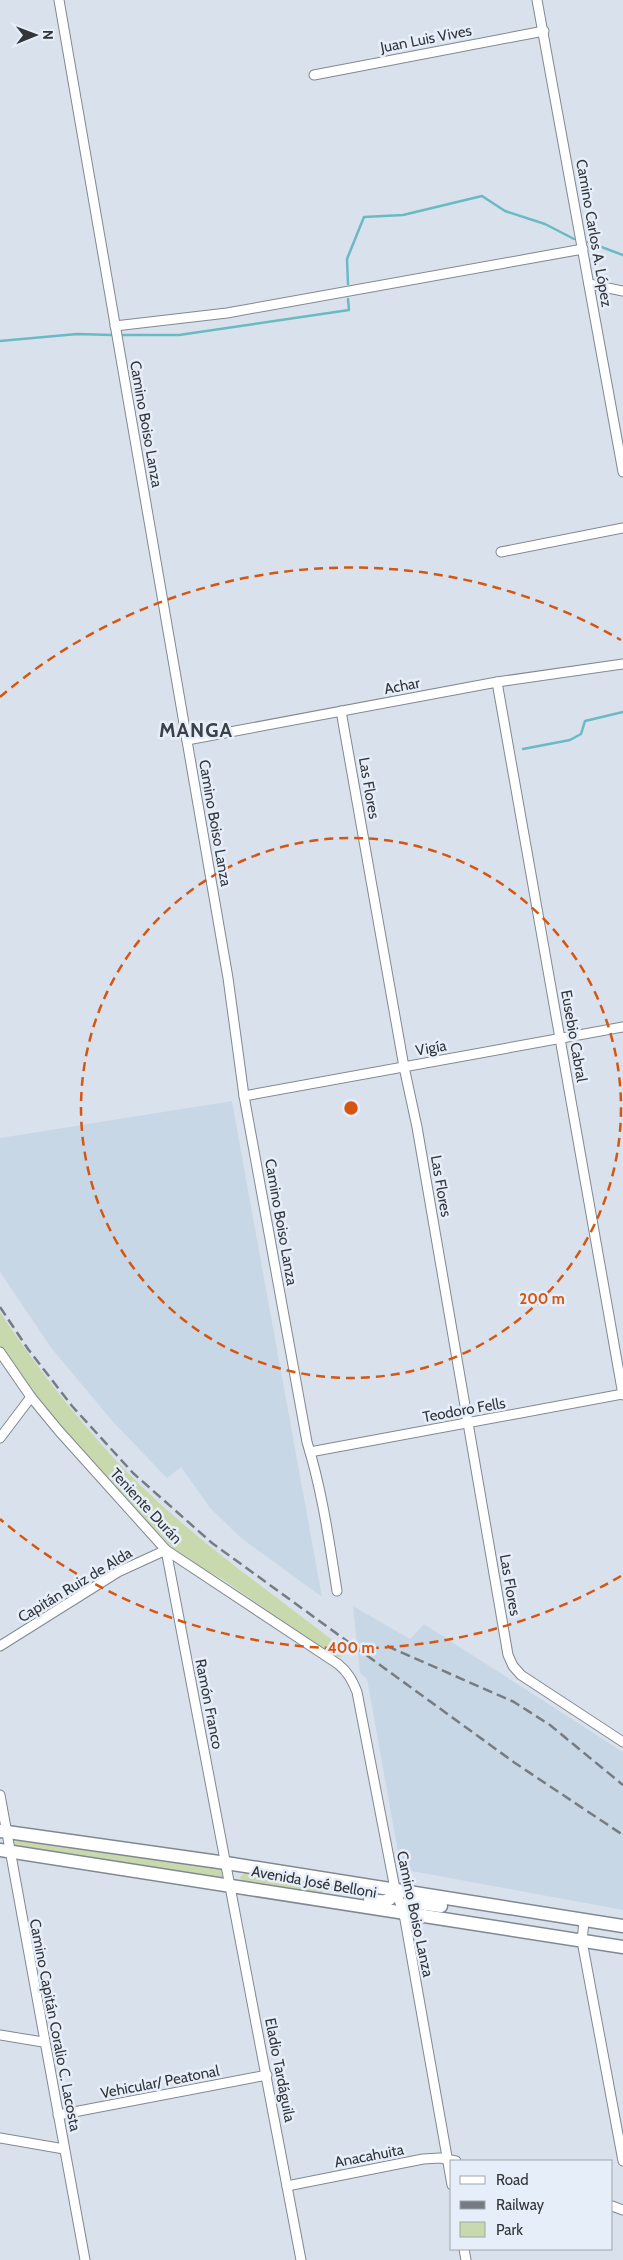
<svg xmlns="http://www.w3.org/2000/svg" width="623" height="2260" viewBox="0 0 623 2260" font-family="Cabin,sans-serif">
<style>
.built{fill:#c8d7e6}
.green{fill:#c8daad}
.lines{fill:none;stroke-linecap:round;stroke-linejoin:round}
.stream{stroke:#69bac2;stroke-width:2.5}
.street-casing{stroke:#808991;stroke-width:11}
.secondary-casing{stroke:#808991;stroke-width:15}
.street{stroke:#fff;stroke-width:9}
.secondary{stroke:#fff;stroke-width:12}
.rail{stroke:#767c82;stroke-width:2.5;stroke-dasharray:10 5;stroke-linecap:butt}
.ring{fill:none;stroke:#d65510;stroke-width:2.5;stroke-dasharray:9 6}
.labels{text-anchor:middle;dominant-baseline:central;stroke-width:5;stroke-linejoin:round;paint-order:stroke}
.street-label{font-size:15px;fill:#323539;stroke:#e6eff9}
.district-label{font-size:20px;font-weight:bold;letter-spacing:1px;fill:#3a4149;stroke:#e6eff9}
.centre{fill:#d65510;stroke:#e6eff9;stroke-width:2.5}
.ring-label{font-size:15px;text-anchor:middle;font-weight:bold;fill:#d65510;stroke:#e6eff9;stroke-width:5;stroke-linejoin:round;paint-order:stroke}
</style>
<rect width="100%" height="100%" fill="#d9e2ec"/>
<g class="built">
<path d="M 232,1101 L 248,1190 L 322,1597 L 241,1538 L 210,1508 L 181,1467 L 167,1478 L 114,1423 L 52,1349 L 0,1272 L 0,1138 Z"/>
<path d="M 353,1606 L 410,1639 L 424,1624 L 623,1752 L 623,1910 L 401,1869 L 367,1679 L 360,1673 Z"/>
</g>
<g class="green">
<path d="M 0,1312 C 50,1387 107,1458 175,1517 C 229,1564 289,1606 345,1650 L 341,1657 L 333,1656 L 222,1579 L 189,1561 L 172,1547 L 111,1484 L 39,1402 L 0,1346 Z"/>
<path d="M 17,1837 L 225,1869 L 226,1878 L 222,1880 L 16,1847 L 14,1840 Z"/>
<path d="M 245,1873 L 365,1891 L 368,1892 L 338,1888 L 313,1894 L 242,1882 L 240,1877 Z"/>
</g>
<g class="lines">
<g class="stream">
<path d="M 588,242 L 623,255"/>
<path d="M 348,284 L 347,259 L 364,217 L 403,215 L 482,196 L 505,211 L 545,224 L 574,239"/>
<path d="M 123,335 L 179,335 L 349,310 L 348,299"/>
<path d="M 0,341 L 77,334 L 112,335"/>
<path d="M 523,749 L 570,740 L 581,734 L 585,721 L 623,712"/>
</g>
<g class="street-casing">
<g id="street">
<path d="M 59,0 L 228,978 L 244,1096 L 307,1442 C 322,1490 329,1540 337,1591"/>
<path d="M 537,0 L 623,472"/>
<path d="M 314,75 L 544,31"/>
<path d="M 589,284 L 623,291"/>
<path d="M 115,326 L 227,313 L 583,249"/>
<path d="M 501,552 L 623,528"/>
<path d="M 497,682 L 623,1395"/>
<path d="M 341,711 L 404,1067 L 417,1127 L 508,1655 L 513,1666 L 521,1675 L 623,1742"/>
<path d="M 187,740 L 497,682 L 623,664"/>
<path d="M 244,1096 L 623,1027"/>
<path d="M 0,1352 L 31,1397 L 59,1431 L 166,1550 L 338,1664 C 348,1672 352,1680 357,1692 L 395,1889 L 404,1914 L 452,2185"/>
<path d="M 0,1438 L 31,1397"/>
<path d="M 310,1452 L 623,1394"/>
<path d="M 0,1646 L 118,1572 L 166,1550 L 301,2260"/>
<path d="M 0,1795 L 85,2260"/>
<path d="M 584,1921 L 582,1941 L 623,2161"/>
<path d="M 0,2035 L 43,2042"/>
<path d="M 58,2115 L 267,2075"/>
<path d="M 0,2138 L 64,2149"/>
<path d="M 287,2186 L 423,2159 L 440,2158 L 456,2161"/>
<path d="M 612,2206 L 623,2210"/>
<path d="M 464,2249 L 466,2260"/>
</g>
</g>
<g class="secondary-casing">
<g id="secondary">
<path d="M 0,1831 L 226,1863 L 623,1926"/>
<path d="M 0,1850 L 623,1947"/>
<path d="M 370,1900 C 383,1902 391,1904 395,1889"/>
<path d="M 404,1914 L 407,1904 L 411,1902 L 441,1906"/>
</g>
</g>
<use href="#street" class="street"/>
<use href="#secondary" class="secondary"/>
<g class="rail">
<path d="M 0,1307 L 28,1349 L 72,1406 L 133,1473 L 212,1543 L 515,1763 L 623,1835"/>
<path d="M 387,1646 L 514,1702 L 550,1725 L 623,1785"/>
</g>
</g>
<g class="ring">
<circle cx="351" cy="1108" r="270"/>
<path d="M621 1576A540 540 0 0 1 0 1519M0 697A540 540 0 0 1 621 640"/>
</g>
<g class="labels">
<g class="street-label">
<text transform="translate(426 39) rotate(-11)">Juan Luis Vives</text>
<text transform="translate(594 233) rotate(80)">Camino Carlos A. López</text>
<text transform="translate(146 424) rotate(80)">Camino Boiso Lanza</text>
<text transform="translate(402 686) rotate(-11)">Achar</text>
<text transform="translate(369 788) rotate(80)">Las Flores</text>
<text transform="translate(215 823) rotate(80)">Camino Boiso Lanza</text>
<text transform="translate(574 1036) rotate(80)">Eusebio Cabral</text>
<text transform="translate(431 1048) rotate(-10)">Vigía</text>
<text transform="translate(441 1186) rotate(80)">Las Flores</text>
<text transform="translate(281 1222) rotate(80)">Camino Boiso Lanza</text>
<text transform="translate(464 1410) rotate(-10)">Teodoro Fells</text>
<text transform="translate(146 1506) rotate(47)">Teniente Durán</text>
<text transform="translate(75 1585) rotate(-31)">Capitán Ruiz de Alda</text>
<text transform="translate(510 1585) rotate(80)">Las Flores</text>
<text transform="translate(209 1704) rotate(79)">Ramón Franco</text>
<text transform="translate(314 1882) rotate(10)">Avenida José Belloni</text>
<text transform="translate(415 1914) rotate(78)">Camino Boiso Lanza</text>
<text transform="translate(55 2025) rotate(79)">Camino Capitán Coralio C. Lacosta</text>
<text transform="translate(280 2070) rotate(79)">Eladio Tardáguila</text>
<text transform="translate(160 2082) rotate(-11)">Vehicular/ Peatonal</text>
<text transform="translate(369 2156) rotate(-11)">Anacahuita</text>
</g>
<g class="district-label">
<text x="196" y="730">MANGA</text>
</g>
</g>
<circle cx="351" cy="1108" r="8" class="centre"/>
<g class="ring-label">
<text x="542" y="1304">200 m</text>
<text x="351" y="1653">400 m</text>
</g>
<rect x="450" y="2160" width="162" height="90" fill="#e6eff9" stroke="#9ea5ac"/>
<rect x="460" y="2176" width="25" height="8" fill="#ffffff" stroke="#9ea5ac"/>
<text x="496" y="2185" font-size="15" fill="#323539">Road</text>
<rect x="460" y="2201" width="25" height="8" fill="#767c82" stroke="#9ea5ac"/>
<text x="496" y="2210" font-size="15" fill="#323539">Railway</text>
<rect x="460" y="2222" width="25" height="15" fill="#c8daad" stroke="#9ea5ac"/>
<text x="496" y="2235" font-size="15" fill="#323539">Park</text>
<g transform="translate(35 35) rotate(89)" stroke="#e6eff9" stroke-width="4" paint-order="stroke">
<path d="M0-4L9 19L0 12L-9 19Z" fill="#323539"/>
<text y="-8" font-size="14" font-weight="bold" text-anchor="middle" fill="#323539">N</text>
</g>
</svg>
